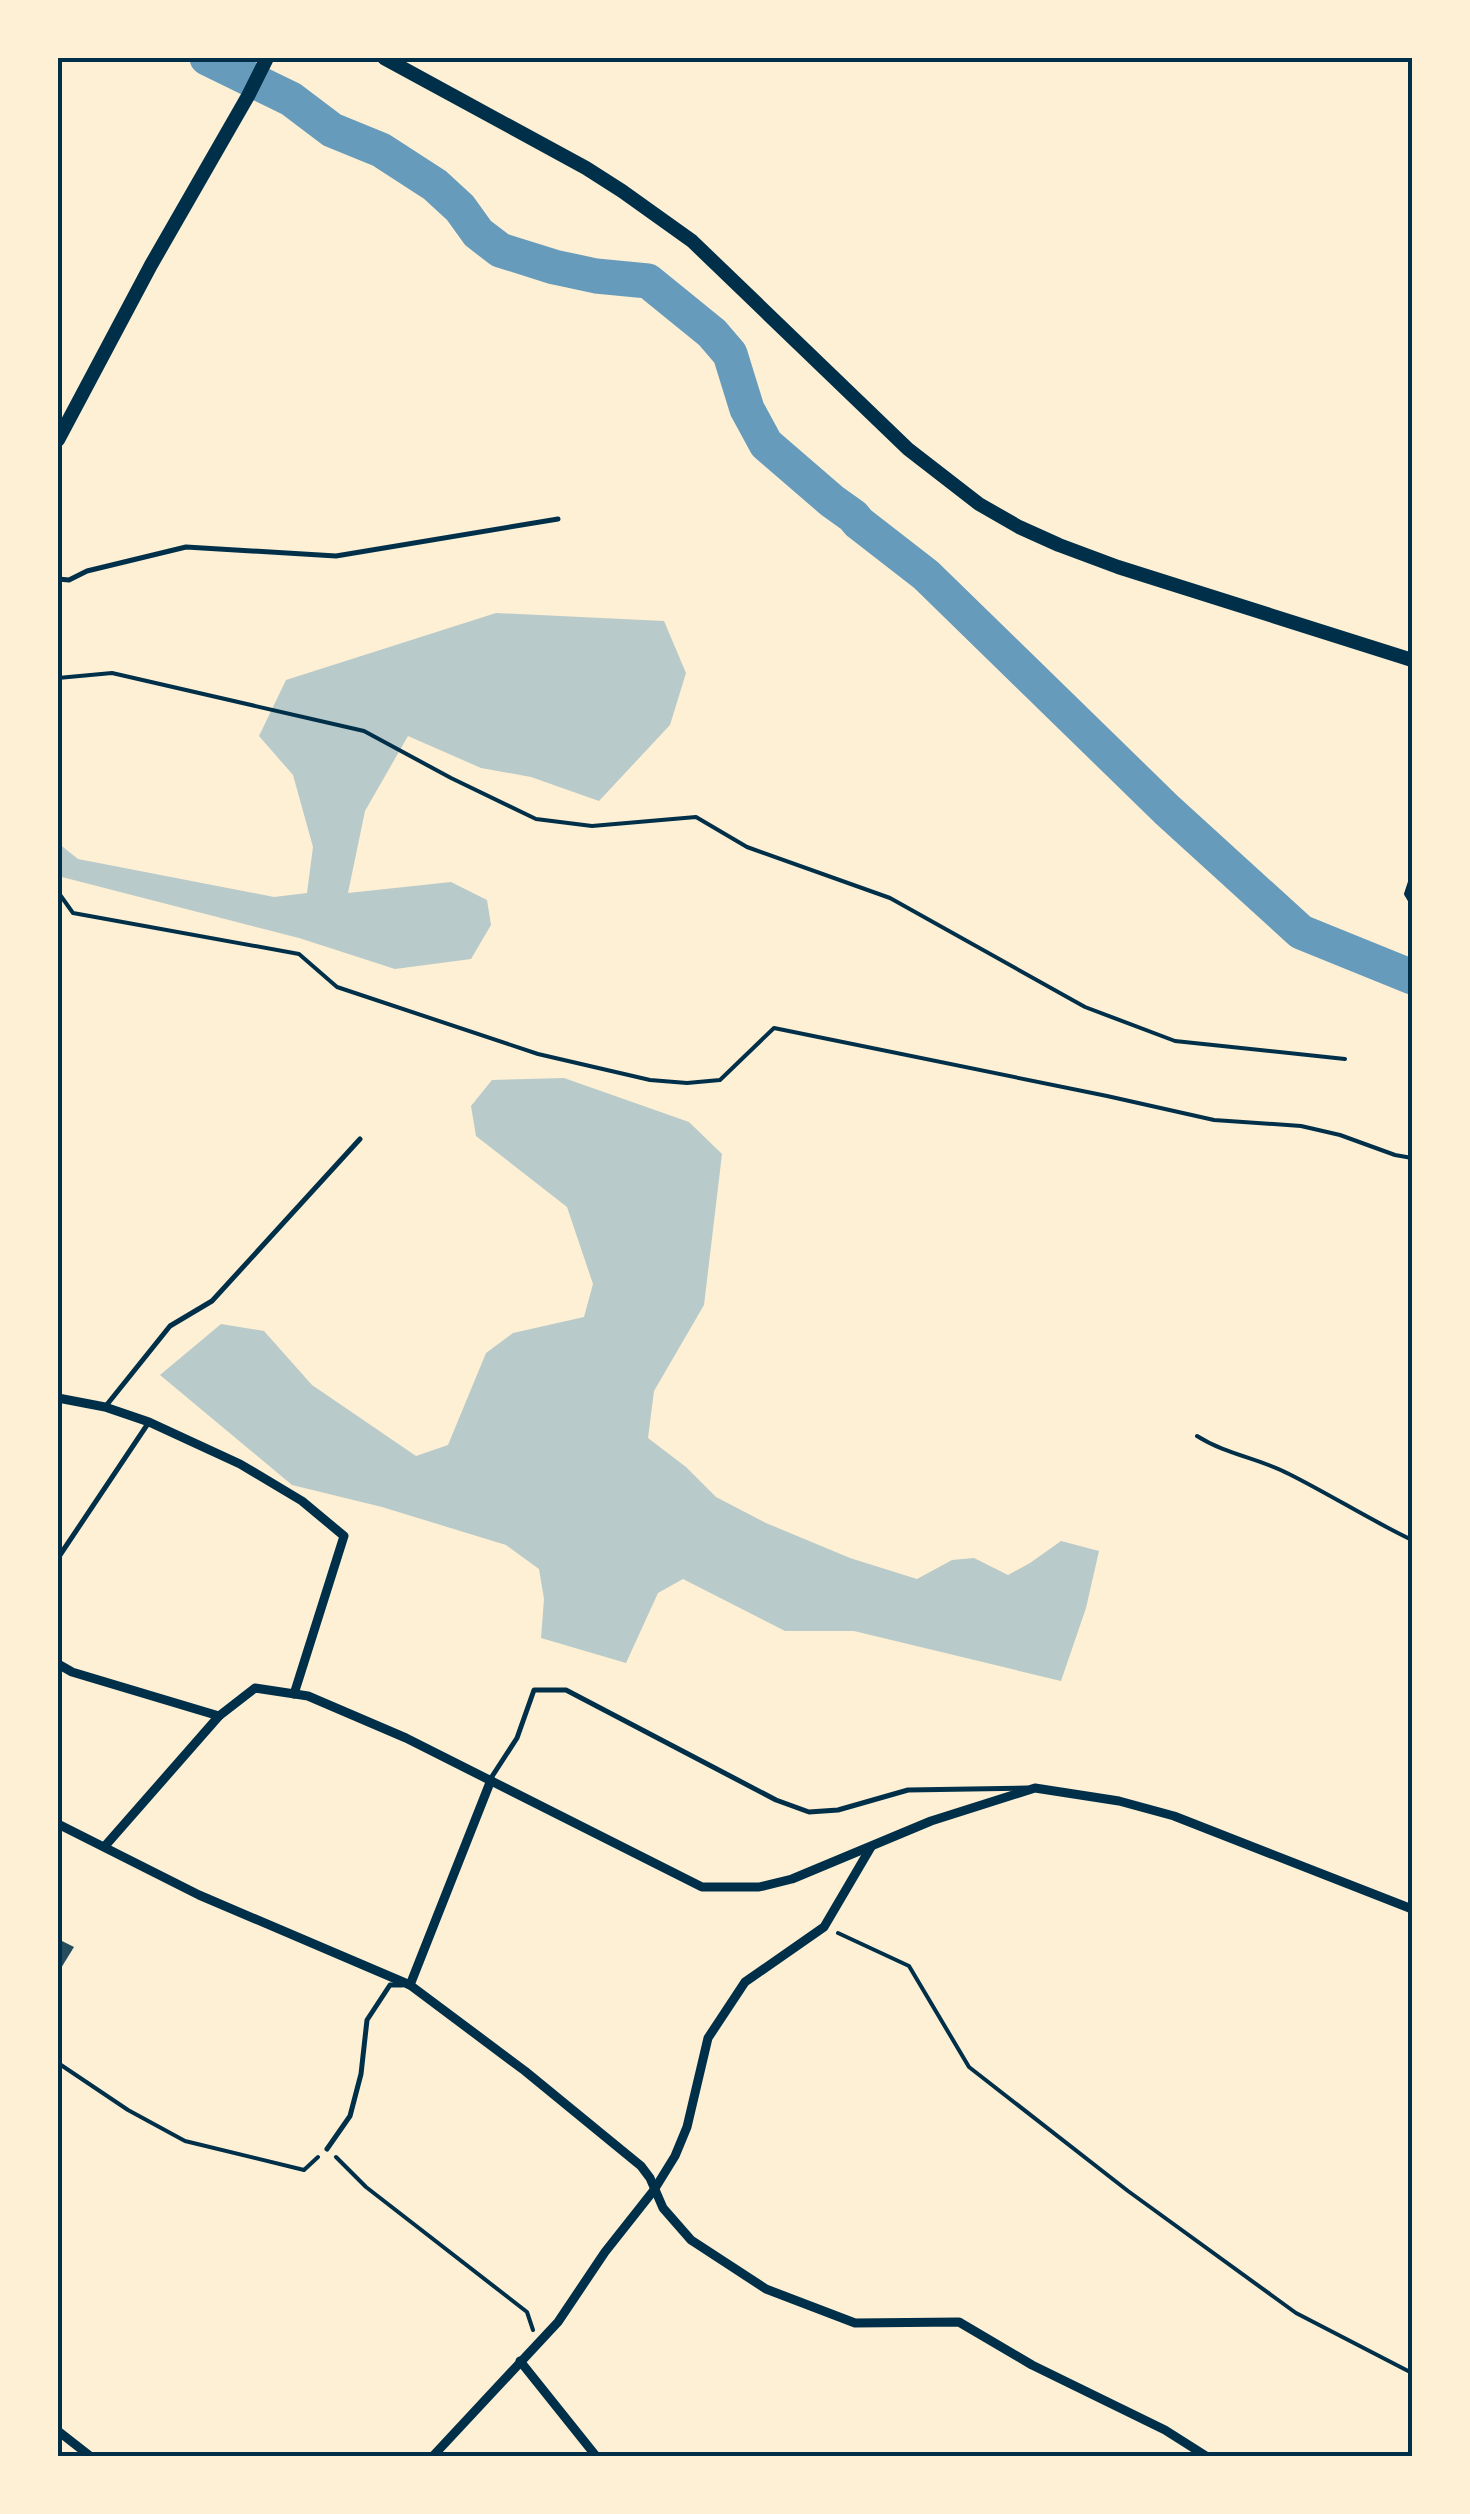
<svg xmlns="http://www.w3.org/2000/svg" width="1470" height="2514" viewBox="0 0 1470 2514" font-family="'Exo 2',sans-serif">
<style>
.green{fill:#b9caca}
.lines{fill:none;stroke-linecap:round;stroke-linejoin:round}
.river{stroke:#669bbc;stroke-width:35}
.building{fill:#264d5e}
.path{stroke:#003049;stroke-width:4}
.service{stroke:#003049;stroke-width:5}
.minor{stroke:#003049;stroke-width:9}
.secondary{stroke:#003049;stroke-width:14}
.neatline{fill:none;stroke:#003049;stroke-width:4}
</style>
<rect width="100%" height="100%" fill="#fdf0d5"/>
<g class="green">
<path d="M 496,613 L 664,621 L 686,673 L 670,725 L 599,801 L 531,777 L 481,768 L 408,736 L 365,811 L 348,893 L 451,882 L 487,900 L 491,925 L 471,959 L 395,969 L 299,938 L 58,876 L 58,843 L 78,859 L 274,897 L 307,893 L 313,847 L 293,775 L 259,736 L 286,680 Z"/>
<path d="M 564,1078 L 689,1122 L 722,1154 L 704,1305 L 654,1391 L 648,1438 L 686,1467 L 716,1497 L 766,1523 L 850,1558 L 917,1579 L 952,1560 L 974,1558 L 1008,1575 L 1030,1563 L 1061,1541 L 1099,1551 L 1086,1608 L 1061,1681 L 854,1631 L 785,1631 L 683,1579 L 658,1593 L 626,1663 L 541,1638 L 544,1599 L 539,1569 L 506,1545 L 382,1507 L 292,1485 L 160,1375 L 221,1324 L 264,1331 L 312,1385 L 416,1456 L 448,1445 L 486,1353 L 513,1333 L 584,1317 L 593,1284 L 567,1207 L 476,1136 L 471,1106 L 492,1080 Z"/>
</g>
<g class="lines">
<path class="river" d="M 207,58 L 291,99 L 332,130 L 381,150 L 435,185 L 460,208 L 478,233 L 500,250 L 554,267 L 596,276 L 648,281 L 712,333 L 730,354 L 747,409 L 766,444 L 832,501 L 853,516 L 859,523 L 926,575 L 1167,810 L 1301,932 L 1412,977"/>
</g>
<path class="building" d="M 58,1939 L 74,1947 L 58,1973 Z"/>
<g class="lines">
<g class="path">
<path d="M 58,678 L 112,673 L 364,731 L 451,778 L 536,819 L 592,826 L 696,817 L 747,847 L 890,898 L 1085,1007 L 1175,1041 L 1345,1059"/>
<path d="M 1412,876 L 1406,894 L 1412,904"/>
<path d="M 58,892 L 73,913 L 299,954 L 337,987 L 538,1054 L 650,1080 L 687,1083 L 720,1080 L 774,1028 L 1107,1096 L 1214,1120 L 1301,1126 L 1340,1135 L 1395,1155 L 1412,1158"/>
<path d="M 1197,1436 C 1227,1455 1259,1458 1289,1474 C 1331,1495 1370,1520 1412,1540"/>
<path d="M 838,1933 L 909,1966 L 969,2067 L 1128,2191 L 1296,2313 L 1412,2373"/>
<path d="M 58,2063 L 128,2110 L 185,2141 L 304,2170 L 318,2157"/>
<path d="M 336,2157 L 366,2187 L 527,2312 L 533,2330"/>
</g>
<g class="service">
<path d="M 58,579 L 69,580 L 87,571 L 186,547 L 336,556 L 558,519"/>
<path d="M 105,1407 L 170,1326 L 212,1301 L 360,1139"/>
<path d="M 58,1558 L 149,1422"/>
<path d="M 491,1778 L 517,1738 L 534,1690 L 566,1690 L 776,1800 L 809,1812 L 838,1810 L 908,1790 L 1027,1788"/>
<path d="M 327,2149 L 350,2116 L 361,2074 L 367,2020 L 390,1985 L 402,1985"/>
</g>
<g class="minor">
<path d="M 58,1398 L 105,1407 L 149,1422 L 240,1464 L 302,1501 L 344,1536 L 294,1694"/>
<path d="M 58,1664 L 72,1672 L 219,1716"/>
<path d="M 58,1824 L 199,1895 L 410,1985 L 525,2071 L 619,2148 L 641,2166 L 650,2178 L 663,2208 L 691,2240 L 766,2289 L 855,2323 L 959,2322 L 1032,2365 L 1165,2430 L 1206,2456"/>
<path d="M 105,1846 L 219,1716 L 255,1688 L 308,1696 L 406,1738 L 702,1887 L 759,1887 L 792,1879 L 931,1821 L 1035,1788 L 1119,1801 L 1174,1816 L 1412,1909"/>
<path d="M 410,1985 L 491,1780"/>
<path d="M 520,2361 L 596,2456"/>
<path d="M 58,2431 L 90,2456"/>
<path d="M 433,2456 L 558,2322 L 605,2252 L 654,2190 L 675,2156 L 687,2127 L 708,2038 L 745,1982 L 824,1927 L 871,1847"/>
</g>
<g class="secondary">
<path d="M 384,58 L 586,168 L 622,191 L 692,241 L 908,449 L 979,504 L 1019,527 L 1059,545 L 1118,567 L 1412,660"/>
<path d="M 58,440 L 151,265 L 248,96 L 267,58"/>
</g>
</g>
<rect width="1470" height="2514" fill="none" stroke="#fdf0d5" stroke-width="120"/>
<rect x="60" y="60" width="1350" height="2394" class="neatline"/>
</svg>
